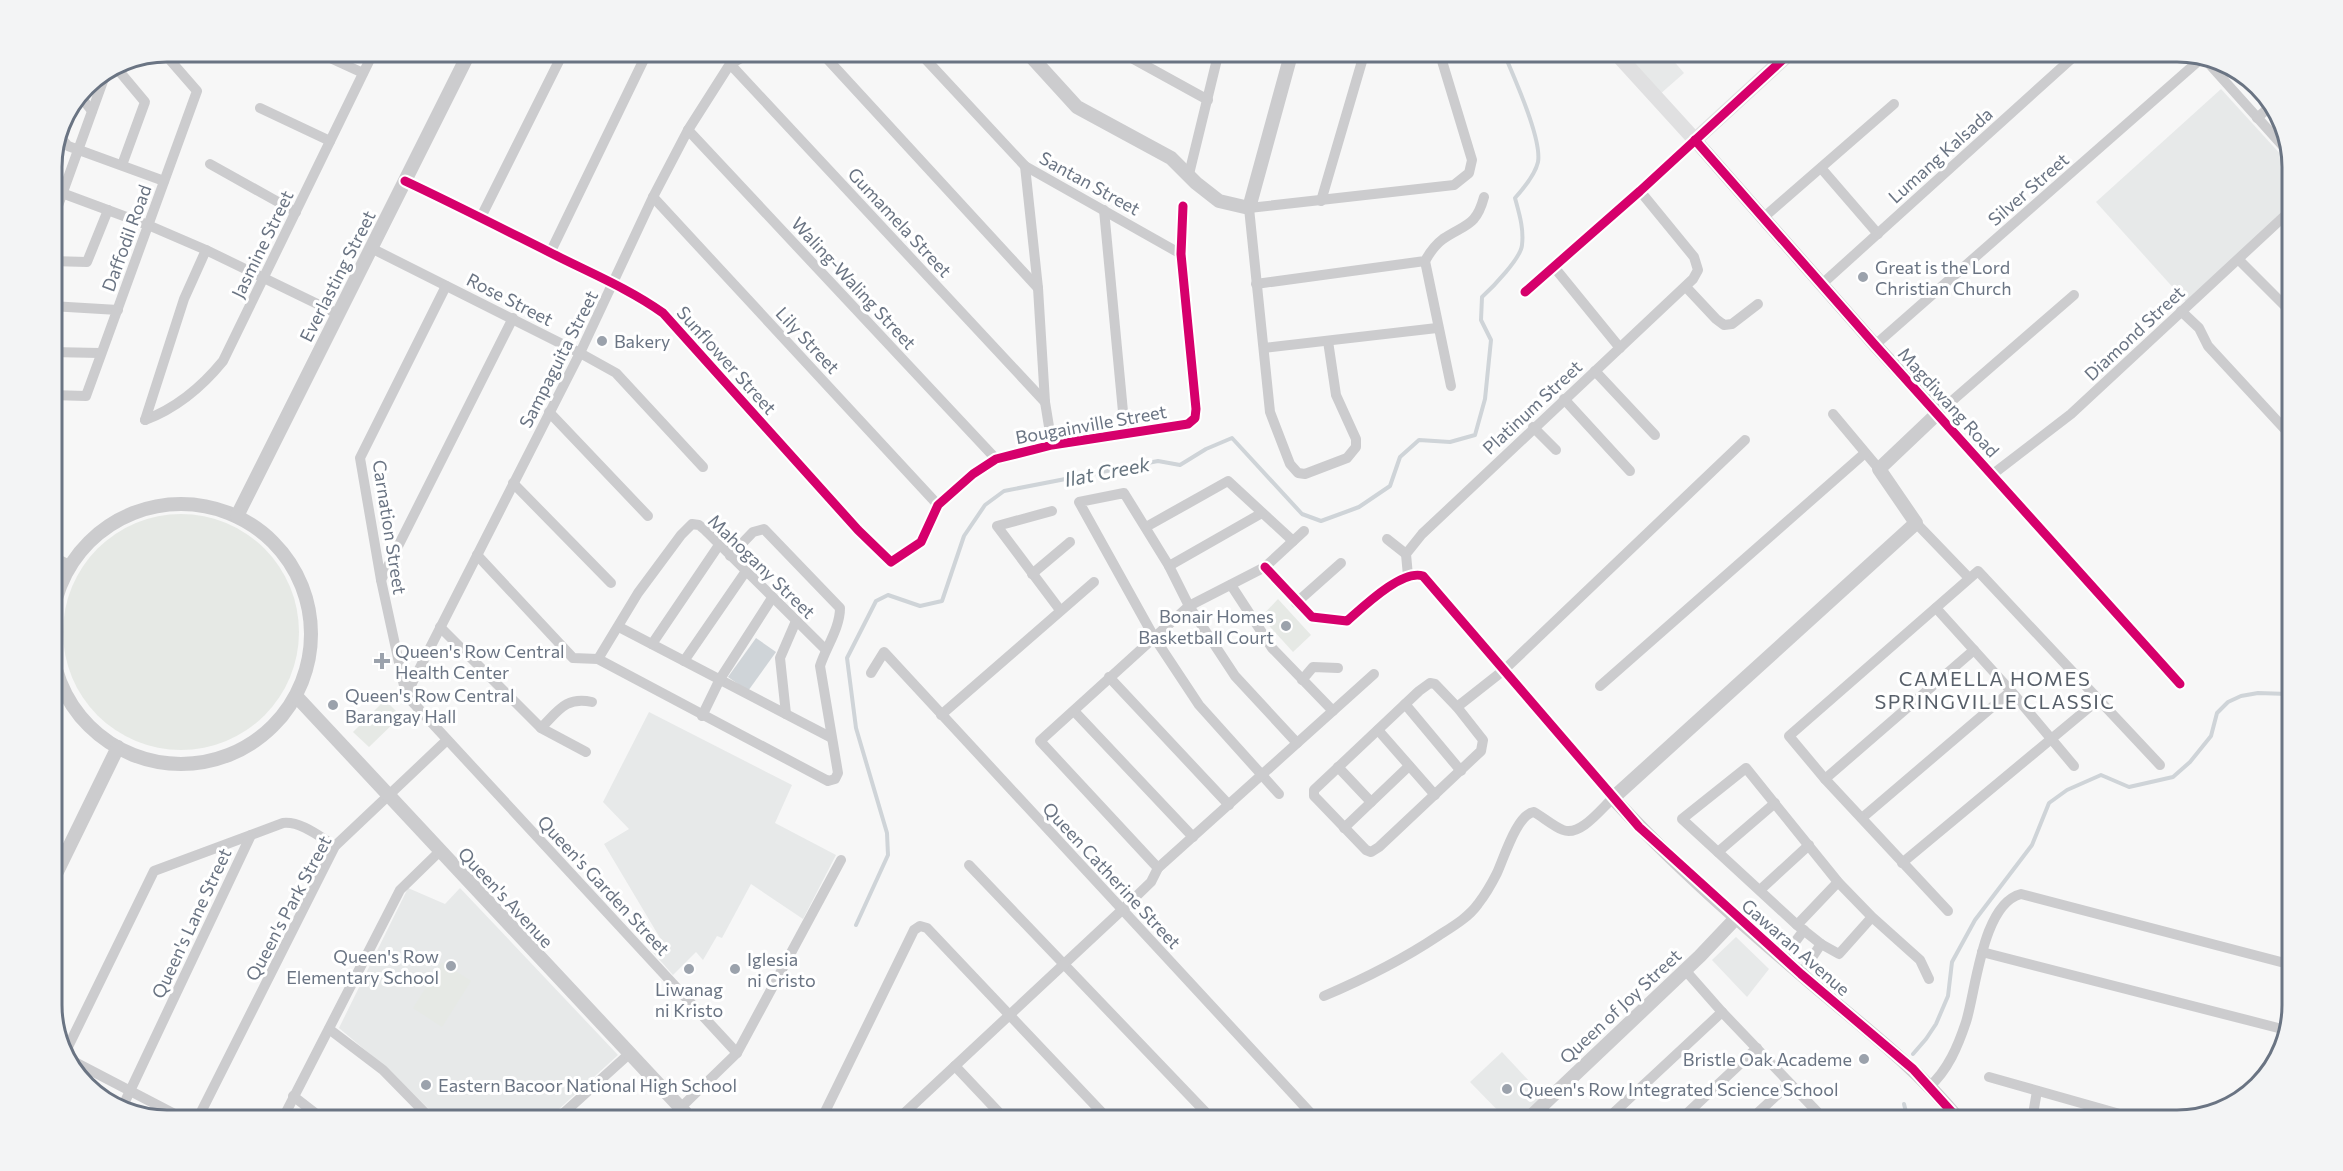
<svg xmlns="http://www.w3.org/2000/svg" width="2343" height="1171" viewBox="0 0 2343 1171" font-family="Commissioner,sans-serif">
<style>
.built{fill:#e7e9e9}
.green{fill:#e6e9e5}
.water{fill:#cfd4d8}
.lines{fill:none;stroke-linecap:round;stroke-linejoin:round}
.stream{stroke:#cfd4d8;stroke-width:4}
.minor{stroke:#ccccce;stroke-width:10}
.tertiary{stroke:#ccccce;stroke-width:14}
.secondary{stroke:#e0e0e1;stroke-width:15}
.cycleway-casing{stroke:#fff;stroke-width:13}
.cycleway{stroke:#d6006c;stroke-width:9}
.poi-dot{fill:#9ba2ac;stroke:#fff;stroke-width:2}
.labels{text-anchor:middle;dominant-baseline:central;stroke-width:6;stroke-linejoin:round;paint-order:stroke}
.street-label{font-size:18px;fill:#6a7483;stroke:#fff}
.poi-label{font-size:18px;fill:#6a7483;stroke:#fff;text-anchor:start}
.water-label{font-size:20px;font-style:italic;fill:#66747f;stroke:#fff}
.neighbourhood-label{font-size:20px;letter-spacing:1.5px;fill:#575f69;stroke:#fff}
.rim{fill:none;stroke:#6a7483;stroke-width:3}
</style>
<rect width="100%" height="100%" fill="#f7f7f7"/>
<g class="built">
<path d="M 1644,51 L 1665,51 L 1684,73 L 1659,95 L 1631,64 Z"/>
<path d="M 2221,89 L 2292,167 L 2292,206 L 2186,302 L 2096,202 Z"/>
<path d="M 649,712 L 792,785 L 775,823 L 836,855 L 803,919 L 751,884 L 722,938 L 717,936 L 703,960 L 696,952 L 673,975 L 651,950 L 660,938 L 604,844 L 629,829 L 603,802 Z"/>
<path d="M 408,888 L 445,904 L 460,888 L 618,1055 L 547,1120 L 440,1120 L 391,1072 L 339,1028 Z"/>
<path d="M 1736,937 L 1769,969 L 1747,997 L 1712,960 Z"/>
<path d="M 1502,1052 L 1543,1096 L 1519,1120 L 1507,1120 L 1470,1082 Z"/>
</g>
<g class="green">
<circle cx="181" cy="632" r="118"/>
<path d="M 1278,599 L 1311,635 L 1293,652 L 1261,617 Z"/>
<path d="M 385,700 L 401,716 L 369,747 L 353,732 Z"/>
<path d="M 442,962 L 471,981 L 442,1027 L 413,1008 Z"/>
</g>
<path class="water" d="M 756,638 L 776,652 L 748,691 L 728,677 Z"/>
<g class="lines">
<g class="stream">
<path d="M 2292,769 L 2287,860 L 2292,870"/>
<path d="M 856,925 L 888,855 L 887,833 L 856,728 L 847,658 L 876,601 L 888,595 L 920,606 L 942,601 L 964,536 L 985,505 L 1004,491 L 1158,461 L 1180,465 L 1206,449 L 1232,438 L 1302,514 L 1321,521 L 1359,507 L 1390,486 L 1400,457 L 1419,440 L 1450,442 L 1475,435 L 1485,399 L 1491,340 L 1481,320 L 1482,297 C 1493,287 1521,258 1522,245 C 1524,228 1519,213 1515,198 C 1524,188 1535,175 1538,162 C 1542,139 1515,80 1506,58 L 1506,51"/>
<path d="M 1913,1054 L 1926,1039 L 1936,1024 L 1948,996 L 1952,962 L 1975,920 L 2032,845 L 2049,803 L 2067,790 L 2101,775 L 2129,787 L 2173,777 L 2190,762 L 2211,736 L 2217,713 L 2228,702 L 2241,696 L 2258,693 L 2292,694"/>
<path d="M 1904,1104 L 1908,1120"/>
</g>
<g class="minor">
<path d="M 315,51 L 363,73"/>
<path d="M 820,51 L 1038,288"/>
<path d="M 918,51 L 1025,166 L 1181,254"/>
<path d="M 1119,51 L 1208,100"/>
<path d="M 2203,57 L 2290,154"/>
<path d="M 1625,63 L 1638,51"/>
<path d="M 730,64 L 1045,402"/>
<path d="M 114,65 L 145,102 L 122,165"/>
<path d="M 80,96 L 92,111"/>
<path d="M 260,108 L 330,141"/>
<path d="M 2257,118 L 2273,104"/>
<path d="M 688,130 L 996,459"/>
<path d="M 61,138 L 68,146 L 164,181"/>
<path d="M 210,164 L 296,212"/>
<path d="M 1025,166 L 1038,288 L 1045,402 L 1052,445"/>
<path d="M 1821,168 L 1878,234"/>
<path d="M 1189,174 L 1219,51"/>
<path d="M 405,181 C 454,204 501,228 549,252 C 588,272 628,288 663,313 L 858,530 L 891,562 L 921,542 L 938,505 L 973,474 L 996,459 L 1052,445 L 1188,424 L 1195,418 L 1196,409 L 1181,254 L 1183,206"/>
<path d="M 51,189 L 148,225 L 206,250 L 338,314"/>
<path d="M 653,197 L 938,505"/>
<path d="M 1321,201 L 1365,51"/>
<path d="M 1104,210 L 1125,433"/>
<path d="M 481,217 L 564,51"/>
<path d="M 1763,218 L 1894,104"/>
<path d="M 51,225 L 107,70"/>
<path d="M 371,248 L 580,353 L 616,373 L 703,467"/>
<path d="M 550,253 L 648,51"/>
<path d="M 2239,260 L 2292,313"/>
<path d="M 51,261 L 87,262 L 108,210"/>
<path d="M 1425,261 L 1451,386"/>
<path d="M 1554,267 L 1620,348"/>
<path d="M 1256,284 L 1425,261 C 1430,252 1435,245 1443,239 C 1465,224 1476,227 1484,197"/>
<path d="M 1822,284 L 2080,51"/>
<path d="M 446,286 L 360,458 L 381,580 L 406,695 L 737,1053"/>
<path d="M 1686,287 L 1716,319 L 1724,325 L 1732,324 L 1758,304"/>
<path d="M 1525,292 L 1640,191 L 1695,140"/>
<path d="M 2074,295 L 1938,413 L 2180,684"/>
<path d="M 51,306 L 118,310"/>
<path d="M 2181,311 L 2199,328 L 2208,346 L 2292,437"/>
<path d="M 1328,341 L 1336,395 L 1356,439 L 1356,447 L 1347,458 L 1305,474 L 1298,473 L 1290,464 L 1270,412 L 1249,208 L 1454,185 L 1469,173 L 1472,160 L 1439,51"/>
<path d="M 1875,345 L 2203,57"/>
<path d="M 1264,348 L 1437,328"/>
<path d="M 51,352 L 100,353"/>
<path d="M 1595,371 L 1655,435"/>
<path d="M 51,395 L 86,396 L 197,91 L 163,52"/>
<path d="M 1564,399 L 1630,471"/>
<path d="M 549,412 L 648,516"/>
<path d="M 1833,414 L 1879,469"/>
<path d="M 145,420 C 177,408 201,388 223,361 L 374,51"/>
<path d="M 145,420 L 184,299 L 206,250"/>
<path d="M 1533,427 L 1556,450"/>
<path d="M 1993,474 L 2071,414 L 2292,209"/>
<path d="M 513,483 L 611,583"/>
<path d="M 1052,511 L 997,526 L 1060,610"/>
<path d="M 1916,523 L 1969,578"/>
<path d="M 1146,527 L 1228,481 L 1293,541"/>
<path d="M 1387,539 L 1406,554"/>
<path d="M 477,555 L 573,658 L 598,659 L 828,781 L 835,779 L 838,773 L 820,666 C 826,647 840,628 840,608 L 764,529 L 753,532 L 730,556"/>
<path d="M 1169,566 L 1262,513"/>
<path d="M 1265,567 L 1312,617 L 1347,621 C 1363,607 1402,569 1423,576 L 1613,798 C 1601,809 1580,837 1563,830 C 1553,826 1543,817 1534,812 C 1517,814 1504,858 1497,873 C 1492,883 1485,895 1478,904 C 1468,918 1452,927 1438,936 C 1402,960 1364,979 1324,996"/>
<path d="M 1032,574 L 1070,542"/>
<path d="M 1408,576 L 1406,554 L 1422,534 L 1693,279 L 1698,270 L 1694,257 L 1640,191"/>
<path d="M 381,580 L 513,318"/>
<path d="M 1231,585 L 1272,648 L 1333,711"/>
<path d="M 1296,603 L 1341,563"/>
<path d="M 1936,608 L 2011,691 L 2074,766"/>
<path d="M 440,627 L 541,728 L 586,752"/>
<path d="M 619,627 L 830,737"/>
<path d="M 652,644 L 719,545"/>
<path d="M 598,659 L 638,593 L 681,535 L 692,524 L 699,525 L 705,530 L 825,649"/>
<path d="M 684,661 L 746,571"/>
<path d="M 871,673 L 884,652 L 1317,1120"/>
<path d="M 1109,677 L 1229,805"/>
<path d="M 1302,680 L 1313,667 L 1338,668"/>
<path d="M 1430,683 L 1435,684 L 1457,707 L 1483,740 L 1481,751 L 1379,847 L 1371,852 L 1366,850 L 1318,800 L 1314,796 L 1314,790 L 1419,691 Z"/>
<path d="M 1600,686 L 1865,453"/>
<path d="M 406,695 L 580,353 L 653,197 L 688,130 L 730,64 L 754,51"/>
<path d="M 1405,704 L 1461,771"/>
<path d="M 1457,707 L 1504,670 L 1745,440"/>
<path d="M 1074,711 L 1193,837"/>
<path d="M 786,714 L 780,658 L 796,621"/>
<path d="M 941,715 L 1094,582"/>
<path d="M 702,716 L 720,679 L 772,598"/>
<path d="M 541,728 C 558,711 566,696 592,702"/>
<path d="M 1378,730 L 1435,795"/>
<path d="M 1338,767 L 1371,802"/>
<path d="M 1825,779 L 1974,650"/>
<path d="M 1279,794 L 1199,705 L 1154,637 L 1079,502 L 1124,493 L 1169,566 L 1189,606 L 1235,676 L 1297,743"/>
<path d="M 1862,818 L 2011,691"/>
<path d="M 1344,828 L 1409,766"/>
<path d="M 1718,852 L 1775,803"/>
<path d="M 1902,863 L 2098,700"/>
<path d="M 969,865 L 1213,1120"/>
<path d="M 1158,868 L 1040,741 L 1189,606 L 1265,567 L 1304,531"/>
<path d="M 1760,890 L 1809,845"/>
<path d="M 1948,911 L 1825,779 L 1789,736 L 1978,571 L 2160,765"/>
<path d="M 1872,917 L 1839,954 L 1821,944 L 1797,925 L 1682,819 L 1746,768 L 1838,882 L 1872,917 L 1920,960 L 1929,979"/>
<path d="M 1797,925 L 1838,882"/>
<path d="M 1982,952 L 2286,1030"/>
<path d="M 1783,958 L 1804,930"/>
<path d="M 1685,970 L 1722,1012 L 1825,1120"/>
<path d="M 1801,974 L 1821,944"/>
<path d="M 329,1029 L 383,1070 L 432,1120"/>
<path d="M 65,1053 L 154,871 L 283,823 C 301,821 320,837 335,846"/>
<path d="M 67,1058 L 186,1120"/>
<path d="M 955,1066 L 1006,1120"/>
<path d="M 1989,1077 L 2141,1120"/>
<path d="M 1929,1087 C 1948,1070 1958,1046 1966,1022 C 1976,991 1982,904 2021,894 L 2292,965"/>
<path d="M 293,1096 L 324,1120"/>
<path d="M 121,1110 L 251,835"/>
<path d="M 197,1120 L 335,846 L 447,740"/>
<path d="M 282,1120 L 400,890 L 439,852"/>
<path d="M 556,1120 L 629,1054"/>
<path d="M 668,1120 L 737,1053 L 841,860"/>
<path d="M 821,1120 L 914,930 L 920,926 L 927,928 L 1109,1120"/>
<path d="M 897,1120 L 1122,910 L 1151,882 L 1158,868 L 1374,674"/>
<path d="M 1606,1120 L 1722,1012"/>
<path d="M 1680,1120 L 1757,1048"/>
<path d="M 1750,1120 L 1789,1084"/>
<path d="M 2032,1120 L 2037,1091"/>
</g>
<g class="tertiary">
<path d="M 1026,51 L 1077,107 L 1171,158 L 1196,183 L 1219,201 L 1249,208 L 1292,51"/>
<path d="M 1695,140 L 1875,345 L 1938,413 L 1879,469 L 1916,523 L 1613,798 C 1675,866 1746,927 1816,987 C 1866,1029 1918,1069 1959,1120"/>
<circle cx="181" cy="634" r="130"/>
<path d="M 237,516 L 470,51"/>
<path d="M 51,558 L 69,567"/>
<path d="M 296,696 L 692,1120"/>
<path d="M 51,884 L 118,747"/>
<path d="M 1527,1120 L 1700,956 L 1737,917"/>
</g>
<path class="secondary" d="M 1614,51 L 1695,140 L 1792,51"/>
<g class="cycleway-casing">
<g id="cycleway">
<path d="M 1695,140 L 1875,345 L 2180,684"/>
<path d="M 405,181 C 454,204 501,228 549,252 C 588,272 628,288 663,313 L 858,530 L 891,562 L 921,542 L 938,505 L 973,474 L 996,459 L 1052,445 L 1188,424 L 1195,418 L 1196,409 L 1181,254 L 1183,206"/>
<path d="M 1525,292 L 1640,191 L 1792,51"/>
<path d="M 1265,567 L 1312,617 L 1347,621 C 1363,607 1402,569 1423,576 L 1639,827 L 1801,974 L 1913,1069 L 1959,1120"/>
</g>
</g>
<use href="#cycleway" class="cycleway"/>
</g>
<g class="poi-dot">
<circle cx="1863" cy="277" r="6"/>
<circle cx="602" cy="341" r="6"/>
<circle cx="1286" cy="626" r="6"/>
<path d="M379 652h6v6h6v6h-6v6h-6v-6h-6v-6h6z"/>
<circle cx="333" cy="705" r="6"/>
<circle cx="451" cy="966" r="6"/>
<circle cx="689" cy="969" r="6"/>
<circle cx="735" cy="969" r="6"/>
<circle cx="1864" cy="1059" r="6"/>
<circle cx="426" cy="1085" r="6"/>
<circle cx="1507" cy="1089" r="6"/>
</g>
<g class="labels">
<g class="street-label">
<text transform="translate(1940 155) rotate(-42)">Lumang Kalsada</text>
<text transform="translate(1090 183) rotate(29)">Santan Street</text>
<text transform="translate(2028 189) rotate(-41)">Silver Street</text>
<text transform="translate(900 222) rotate(47)">Gumamela Street</text>
<text transform="translate(126 238) rotate(-70)">Daffodil Road</text>
<text transform="translate(262 244) rotate(-64)">Jasmine Street</text>
<text transform="translate(337 276) rotate(-63)">Everlasting Street</text>
<text transform="translate(854 283) rotate(47)">Waling-Waling Street</text>
<text transform="translate(510 299) rotate(27)">Rose Street</text>
<text transform="translate(2134 333) rotate(-43)">Diamond Street</text>
<text transform="translate(808 340) rotate(47)">Lily Street</text>
<text transform="translate(558 359) rotate(-63)">Sampaguita Street</text>
<text transform="translate(727 360) rotate(48)">Sunflower Street</text>
<text transform="translate(1949 402) rotate(48)">Magdiwang Road</text>
<text transform="translate(1532 407) rotate(-43)">Platinum Street</text>
<text transform="translate(1091 424) rotate(-10)">Bougainville Street</text>
<text transform="translate(390 527) rotate(81)">Carnation Street</text>
<text transform="translate(762 566) rotate(44)">Mahogany Street</text>
<text transform="translate(1112 875) rotate(47)">Queen Catherine Street</text>
<text transform="translate(604 885) rotate(47)">Queen's Garden Street</text>
<text transform="translate(506 897) rotate(47)">Queen's Avenue</text>
<text transform="translate(288 908) rotate(-62)">Queen's Park Street</text>
<text transform="translate(191 923) rotate(-65)">Queen's Lane Street</text>
<text transform="translate(1796 947) rotate(41)">Gawaran Avenue</text>
<text transform="translate(1620 1006) rotate(-43)">Queen of Joy Street</text>
</g>
<g class="poi-label">
<text x="1875" y="267">Great is the Lord<tspan x="1875" dy="21">Christian Church</tspan></text>
<text x="614" y="341">Bakery</text>
<text x="1274" y="616" text-anchor="end">Bonair Homes<tspan x="1274" dy="21">Basketball Court</tspan></text>
<text x="395" y="651">Queen's Row Central<tspan x="395" dy="21">Health Center</tspan></text>
<text x="345" y="695">Queen's Row Central<tspan x="345" dy="21">Barangay Hall</tspan></text>
<text x="439" y="956" text-anchor="end">Queen's Row<tspan x="439" dy="21">Elementary School</tspan></text>
<text x="747" y="959">Iglesia<tspan x="747" dy="21">ni Cristo</tspan></text>
<text x="689" y="989" text-anchor="middle">Liwanag<tspan x="689" dy="21">ni Kristo</tspan></text>
<text x="1852" y="1059" text-anchor="end">Bristle Oak Academe</text>
<text x="438" y="1085">Eastern Bacoor National High School</text>
<text x="1519" y="1089">Queen's Row Integrated Science School</text>
</g>
<g class="water-label">
<text transform="translate(1107 471) rotate(-11)">Ilat Creek</text>
</g>
<g class="neighbourhood-label">
<text x="1995" y="678">CAMELLA HOMES<tspan x="1995" dy="23">SPRINGVILLE CLASSIC</tspan></text>
</g>
</g>
<path d="M0 0H2343V1171H0ZM167 62H2177A105 105 0 0 1 2282 167V1005A105 105 0 0 1 2177 1110H167A105 105 0 0 1 62 1005V167A105 105 0 0 1 167 62Z" fill="#f3f4f5" fill-rule="evenodd"/>
<path class="rim" d="M167 62H2177A105 105 0 0 1 2282 167V1005A105 105 0 0 1 2177 1110H167A105 105 0 0 1 62 1005V167A105 105 0 0 1 167 62Z"/>
</svg>
